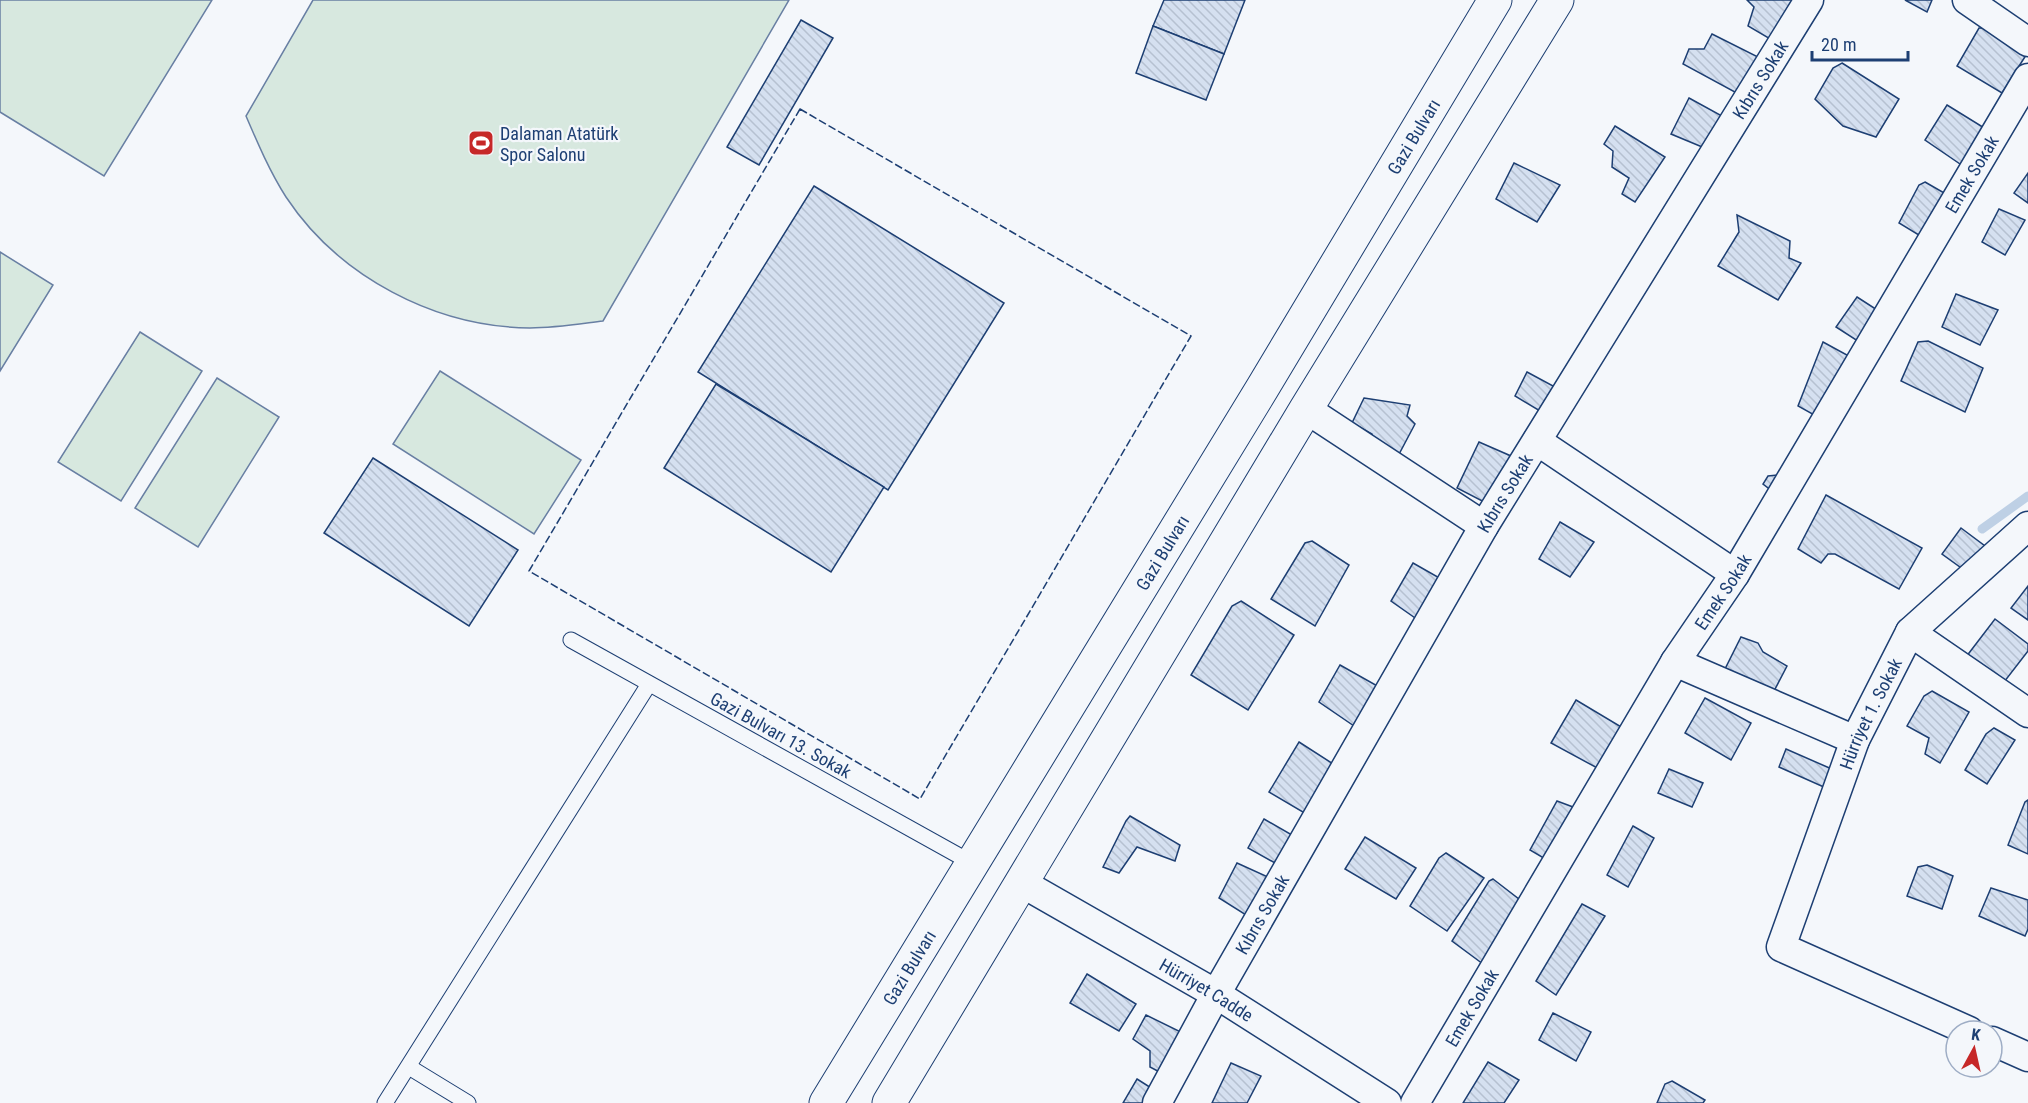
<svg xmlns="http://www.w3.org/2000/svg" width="2028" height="1103" viewBox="0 0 2028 1103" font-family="'Roboto Condensed',sans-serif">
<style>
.green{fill:#d7e8df;stroke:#687fa3;stroke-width:1.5}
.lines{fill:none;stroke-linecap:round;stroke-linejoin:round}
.stream{stroke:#bed0e5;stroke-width:9}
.building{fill:url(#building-back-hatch);stroke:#1d3f73;stroke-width:1.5}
.lane-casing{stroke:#1d3f73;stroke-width:17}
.street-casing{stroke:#1d3f73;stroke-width:31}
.primary-casing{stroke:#1d3f73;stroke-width:35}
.lane{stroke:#f4f7fb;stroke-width:15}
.street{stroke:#f4f7fb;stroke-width:28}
.primary{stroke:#f4f7fb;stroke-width:33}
.fence{stroke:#1d3f73;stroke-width:1.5;stroke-dasharray:8 3;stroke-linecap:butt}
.labels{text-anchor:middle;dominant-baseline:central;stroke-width:4.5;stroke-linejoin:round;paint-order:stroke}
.street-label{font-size:18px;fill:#1d3f73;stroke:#f4f7fb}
.poi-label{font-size:18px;fill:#1d3f73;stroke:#f4f7fb;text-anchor:start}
</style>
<defs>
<pattern id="building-back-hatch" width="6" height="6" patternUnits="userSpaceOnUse" patternTransform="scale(1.5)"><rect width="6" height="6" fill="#d5e0f0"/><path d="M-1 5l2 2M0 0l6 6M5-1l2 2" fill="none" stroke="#b6c1d1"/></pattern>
</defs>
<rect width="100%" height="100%" fill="#f4f7fb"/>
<g class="green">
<path d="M 0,0 L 212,0 L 104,176 L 0,112 Z"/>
<path d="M 313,0 L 789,0 L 603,321 C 579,324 555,328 530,328 C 435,327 339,277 286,197 C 270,172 258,144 246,116 Z"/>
<path d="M 0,252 L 53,285 L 0,371 Z"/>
<path d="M 140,332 L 202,371 L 121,501 L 58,462 Z"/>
<path d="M 440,371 L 581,460 L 534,534 L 393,444 Z"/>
<path d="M 217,378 L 279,417 L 198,547 L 135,508 Z"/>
</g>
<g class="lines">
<path class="stream" d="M 1982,529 L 2028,496"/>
</g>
<g class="building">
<path d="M 1164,0 L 1245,0 L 1224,54 L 1153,26 Z"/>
<path d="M 1747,0 L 1800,0 L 1777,43 L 1748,26 L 1754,7 Z"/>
<path d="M 1905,0 L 1932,0 L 1927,12 Z"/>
<path d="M 801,20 L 833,38 L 759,165 L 727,147 Z"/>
<path d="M 1153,26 L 1224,54 L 1206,100 L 1136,73 Z"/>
<path d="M 1979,28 L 1987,28 L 2028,52 L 2002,93 L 1957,66 Z"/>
<path d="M 1712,34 L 1764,60 L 1744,97 L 1683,64 L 1689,49 L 1704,49 Z"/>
<path d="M 1842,63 L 1899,99 L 1876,137 L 1843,126 L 1815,99 L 1833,68 Z"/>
<path d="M 1689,98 L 1722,116 L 1707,149 L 1671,134 Z"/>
<path d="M 1947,105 L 1986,129 L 1963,166 L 1925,140 Z"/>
<path d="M 1615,126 L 1665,157 L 1635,202 L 1622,194 L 1629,178 L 1612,167 L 1613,151 L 1604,144 Z"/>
<path d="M 1514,163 L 1560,185 L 1537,222 L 1496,199 Z"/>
<path d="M 2028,173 L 2028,203 L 2014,193 Z"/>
<path d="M 1925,182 L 1946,194 L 1922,237 L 1899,223 L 1919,185 Z"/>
<path d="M 814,186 L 1004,303 L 888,490 L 698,372 Z"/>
<path d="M 1999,209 L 2025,220 L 2005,255 L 1982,242 Z"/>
<path d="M 1737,215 L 1790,241 L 1789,258 L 1801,263 L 1778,300 L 1718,266 L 1739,232 Z"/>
<path d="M 1956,294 L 1998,310 L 1980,345 L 1942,327 Z"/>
<path d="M 1857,297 L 1885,315 L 1867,347 L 1836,327 Z"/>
<path d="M 1928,341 L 1983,368 L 1965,412 L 1901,381 L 1918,342 Z"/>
<path d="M 1823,342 L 1858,361 L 1825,421 L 1798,406 Z"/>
<path d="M 1527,372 L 1555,387 L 1540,411 L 1515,396 Z"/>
<path d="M 716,384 L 884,487 L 831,572 L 664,468 Z"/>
<path d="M 1364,398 L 1410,405 L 1407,416 L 1415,424 L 1398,456 L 1376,448 L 1372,434 L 1352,423 Z"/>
<path d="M 1479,442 L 1511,456 L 1488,504 L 1457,488 Z"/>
<path d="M 373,458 L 518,550 L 469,626 L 324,533 Z"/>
<path d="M 1777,475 L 1776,494 L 1763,484 L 1768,476 Z"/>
<path d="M 1826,495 L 1922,548 L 1899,589 L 1835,554 L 1828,554 L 1821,563 L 1798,549 Z"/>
<path d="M 1560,522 L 1594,542 L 1570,577 L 1539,559 Z"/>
<path d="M 1961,528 L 1989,549 L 1971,575 L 1942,554 Z"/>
<path d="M 1312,541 L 1349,565 L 1315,626 L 1271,599 L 1305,543 Z"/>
<path d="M 1413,563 L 1443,580 L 1418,620 L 1391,601 Z"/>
<path d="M 2028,586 L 2028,620 L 2011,608 Z"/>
<path d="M 1241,601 L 1294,635 L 1248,710 L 1191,675 L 1232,606 Z"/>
<path d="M 1995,619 L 2028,644 L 2028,651 L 2001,686 L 1966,657 Z"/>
<path d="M 1741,637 L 1758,643 L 1763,652 L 1787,666 L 1773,693 L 1725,669 Z"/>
<path d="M 1340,665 L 1381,688 L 1357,728 L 1319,702 Z"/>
<path d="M 1932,691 L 1969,712 L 1940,763 L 1925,754 L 1929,738 L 1907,726 L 1924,696 Z"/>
<path d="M 1705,698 L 1751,723 L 1731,760 L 1685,733 Z"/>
<path d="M 1576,700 L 1623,728 L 1601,770 L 1551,743 Z"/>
<path d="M 1994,728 L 2015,740 L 1987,784 L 1965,770 L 1986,734 Z"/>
<path d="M 1299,742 L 1341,769 L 1313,818 L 1269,792 Z"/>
<path d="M 1786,749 L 1834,770 L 1826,788 L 1779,767 Z"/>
<path d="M 1669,769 L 1703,783 L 1692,807 L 1658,793 Z"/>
<path d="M 2028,800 L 2028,854 L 2008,845 L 2025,802 Z"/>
<path d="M 1557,801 L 1581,810 L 1552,863 L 1530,850 Z"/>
<path d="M 1130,816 L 1180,845 L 1175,861 L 1137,847 L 1119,873 L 1103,867 L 1126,821 Z"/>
<path d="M 1264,819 L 1292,835 L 1275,863 L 1248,848 Z"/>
<path d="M 1633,826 L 1654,838 L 1628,887 L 1607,875 Z"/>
<path d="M 1365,837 L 1416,868 L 1396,899 L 1345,869 Z"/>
<path d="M 1446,853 L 1484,878 L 1447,931 L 1410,906 L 1439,858 Z"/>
<path d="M 1237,863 L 1268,877 L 1246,915 L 1219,898 Z"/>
<path d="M 1927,865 L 1953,876 L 1942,909 L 1907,896 L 1918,867 Z"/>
<path d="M 1493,879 L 1524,903 L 1483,964 L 1452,941 L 1489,881 Z"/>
<path d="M 1991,888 L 2028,900 L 2028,929 L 2025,936 L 1979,916 Z"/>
<path d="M 1582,904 L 1605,916 L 1556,995 L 1536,981 Z"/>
<path d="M 1087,974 L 1136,1004 L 1119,1031 L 1070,1003 Z"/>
<path d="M 1553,1013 L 1591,1032 L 1576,1061 L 1539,1040 Z"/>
<path d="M 1146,1015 L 1191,1037 L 1169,1077 L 1150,1067 L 1150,1051 L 1133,1039 Z"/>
<path d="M 1488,1062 L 1519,1080 L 1504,1103 L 1463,1103 Z"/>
<path d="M 1231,1063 L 1261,1076 L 1247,1103 L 1212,1103 Z"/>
<path d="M 1137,1079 L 1156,1091 L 1149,1103 L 1123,1103 Z"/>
<path d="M 1672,1081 L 1705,1100 L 1703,1103 L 1657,1103 L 1665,1084 Z"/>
</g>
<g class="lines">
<g class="lane-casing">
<g id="lane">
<path d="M 571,640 L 972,863"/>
<path d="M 409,1067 L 468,1103"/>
<path d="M 385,1103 L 649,684"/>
</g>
</g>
<g class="street-casing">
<g id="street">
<path d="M 1967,0 L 2028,42"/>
<path d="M 1306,409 L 1484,526"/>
<path d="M 1537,441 L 1735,574"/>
<path d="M 1910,632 L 2028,713"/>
<path d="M 1675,662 L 1855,740"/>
<path id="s1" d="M 1022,883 L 1216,994 L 1387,1103"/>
<path id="s2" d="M 1969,1031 L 1781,947 L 1855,740 L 1910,632 L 2028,526"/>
<path d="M 1992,1041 L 2028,1057"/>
<path id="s3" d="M 1157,1103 L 1216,994 L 1484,526 L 1809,0"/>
<path id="s4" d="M 1415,1103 L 1675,662 L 1735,574 L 2028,78"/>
</g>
</g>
<g class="primary-casing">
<g id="primary">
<path id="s5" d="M 826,1103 L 1263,387 L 1495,0"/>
<path d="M 889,1103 L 1306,409 L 1557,0"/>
</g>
</g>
<use href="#lane" class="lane"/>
<use href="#street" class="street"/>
<use href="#primary" class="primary"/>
<path class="fence" d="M 800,109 L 1191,336 L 920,799 L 529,571 Z"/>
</g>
<defs>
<g id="stadium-square" transform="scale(1.35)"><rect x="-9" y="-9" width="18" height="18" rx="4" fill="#c62828" stroke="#f4f7fb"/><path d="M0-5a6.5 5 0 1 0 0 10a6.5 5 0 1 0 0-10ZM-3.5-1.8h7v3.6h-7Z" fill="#fff"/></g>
</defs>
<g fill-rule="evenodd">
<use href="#stadium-square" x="481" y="143"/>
</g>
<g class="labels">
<g class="street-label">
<text stroke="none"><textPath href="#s3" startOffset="1188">Kıbrıs Sokak</textPath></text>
<text stroke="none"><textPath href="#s5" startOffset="1131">Gazi Bulvarı</textPath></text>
<text stroke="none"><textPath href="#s4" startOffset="1083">Emek Sokak</textPath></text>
<text stroke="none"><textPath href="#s3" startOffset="702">Kıbrıs Sokak</textPath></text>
<text stroke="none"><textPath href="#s5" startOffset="645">Gazi Bulvarı</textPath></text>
<text stroke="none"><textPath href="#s4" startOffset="597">Emek Sokak</textPath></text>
<text stroke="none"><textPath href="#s2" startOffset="456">Hürriyet 1. Sokak</textPath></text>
<text transform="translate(781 735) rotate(29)">Gazi Bulvarı 13. Sokak</text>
<text stroke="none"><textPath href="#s3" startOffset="216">Kıbrıs Sokak</textPath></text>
<text stroke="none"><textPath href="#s5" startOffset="159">Gazi Bulvarı</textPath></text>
<text stroke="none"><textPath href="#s1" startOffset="213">Hürriyet Cadde</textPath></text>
<text stroke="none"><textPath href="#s4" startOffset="111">Emek Sokak</textPath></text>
</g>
<g class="poi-label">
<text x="500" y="133">Dalaman Atatürk<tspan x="500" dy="21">Spor Salonu</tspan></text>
</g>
</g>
<g transform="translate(1974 1049) rotate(8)"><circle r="28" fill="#f4f7fb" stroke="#9eadc5" stroke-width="1.5"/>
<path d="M0-4.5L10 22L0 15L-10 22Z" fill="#c62828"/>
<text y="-9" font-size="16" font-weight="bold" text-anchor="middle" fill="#1d3f73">K</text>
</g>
<path d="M1812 51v9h96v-9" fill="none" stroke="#1d3f73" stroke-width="3"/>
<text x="1821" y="51" font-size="18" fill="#1d3f73" stroke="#f4f7fb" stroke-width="4.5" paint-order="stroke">20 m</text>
</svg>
